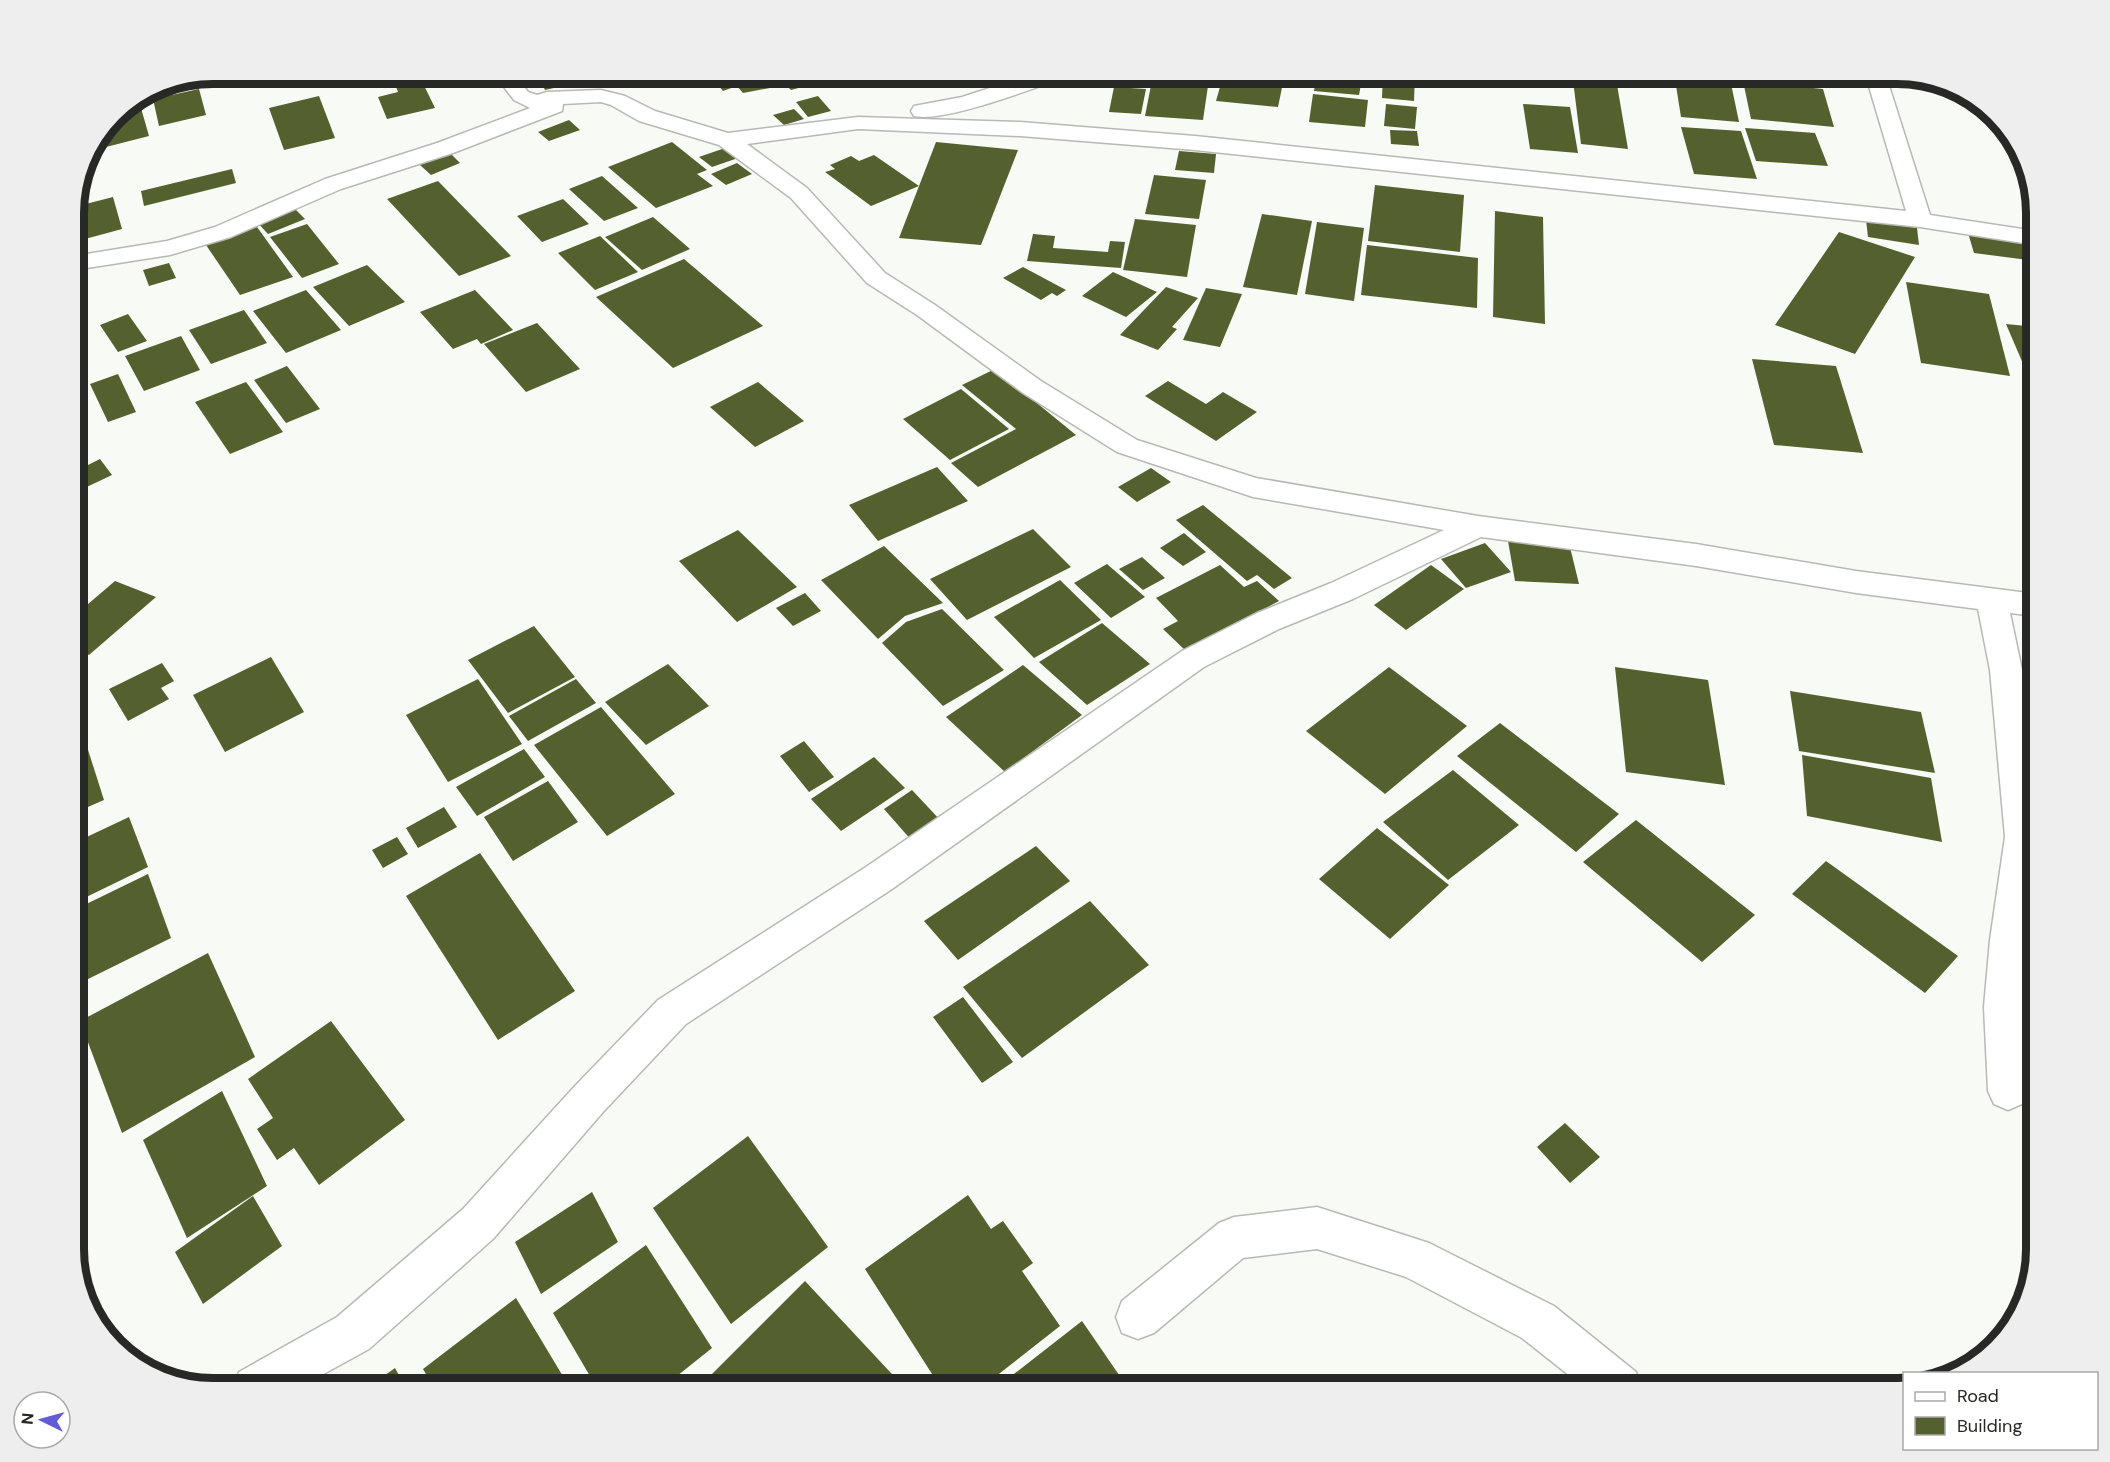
<svg xmlns="http://www.w3.org/2000/svg" width="2110" height="1462" viewBox="0 0 2110 1462" font-family="'DM Sans',sans-serif">
<style>
.building{fill:#54602d}
.lines{fill:none;stroke-linecap:round;stroke-linejoin:round}
.minor-casing{stroke:#b7b9b4;stroke-width:3}
.minor{fill:#fff;fill-rule:evenodd}
.rim{fill:none;stroke:#282826;stroke-width:8}
</style>
<rect width="100%" height="100%" fill="#f8faf5"/>
<g class="building">
<path d="M 405,73 L 418,73 L 435,108 L 387,119 L 378,97 L 398,92 L 392,76 Z"/>
<path d="M 536,73 L 601,73 L 603,77 L 545,90 Z"/>
<path d="M 708,73 L 794,73 L 806,86 L 791,90 L 786,85 L 743,93 L 737,86 L 723,91 Z"/>
<path d="M 1224,73 L 1285,73 L 1278,107 L 1216,101 Z"/>
<path d="M 1317,73 L 1363,73 L 1359,95 L 1314,91 Z"/>
<path d="M 1383,73 L 1415,73 L 1414,101 L 1382,98 Z"/>
<path d="M 1451,73 L 1519,73 L 1519,78 L 1487,76 L 1487,80 L 1451,77 Z"/>
<path d="M 1572,73 L 1615,73 L 1628,149 L 1581,144 Z"/>
<path d="M 1674,73 L 1729,74 L 1739,122 L 1681,117 Z"/>
<path d="M 1745,73 L 1833,73 L 1837,86 L 1746,78 Z"/>
<path d="M 1153,75 L 1209,79 L 1203,120 L 1145,116 Z"/>
<path d="M 1743,81 L 1823,89 L 1834,127 L 1751,119 Z"/>
<path d="M 1926,82 L 1951,90 L 1951,91 L 1929,89 Z"/>
<path d="M 1114,87 L 1146,89 L 1141,114 L 1109,112 Z"/>
<path d="M 199,89 L 206,115 L 159,126 L 153,99 Z"/>
<path d="M 1313,94 L 1368,100 L 1365,127 L 1309,122 Z"/>
<path d="M 319,96 L 335,138 L 284,150 L 269,108 Z"/>
<path d="M 818,96 L 831,111 L 808,117 L 796,102 Z"/>
<path d="M 139,101 L 149,136 L 106,147 L 102,132 L 115,114 Z"/>
<path d="M 1386,104 L 1417,107 L 1415,129 L 1384,126 Z"/>
<path d="M 1523,104 L 1570,107 L 1578,153 L 1530,149 Z"/>
<path d="M 794,109 L 804,119 L 784,125 L 773,115 Z"/>
<path d="M 569,120 L 580,130 L 549,141 L 538,132 Z"/>
<path d="M 1681,127 L 1741,131 L 1757,179 L 1694,174 Z"/>
<path d="M 1745,128 L 1815,133 L 1828,166 L 1756,161 Z"/>
<path d="M 1390,130 L 1417,131 L 1419,146 L 1391,144 Z"/>
<path d="M 96,141 L 99,156 L 86,159 L 88,152 Z"/>
<path d="M 672,142 L 707,170 L 697,174 L 713,186 L 656,208 L 608,167 Z"/>
<path d="M 936,142 L 1018,150 L 981,245 L 899,238 Z"/>
<path d="M 725,148 L 738,158 L 712,167 L 699,157 Z"/>
<path d="M 1179,151 L 1216,154 L 1214,173 L 1175,170 Z"/>
<path d="M 450,153 L 460,163 L 431,175 L 420,165 Z"/>
<path d="M 874,155 L 919,186 L 871,206 L 825,172 L 835,169 L 830,165 L 851,156 L 859,161 Z"/>
<path d="M 737,163 L 752,174 L 726,185 L 711,174 Z"/>
<path d="M 232,169 L 236,183 L 144,206 L 141,191 Z"/>
<path d="M 1154,175 L 1206,180 L 1199,219 L 1145,214 Z"/>
<path d="M 602,176 L 638,208 L 604,221 L 569,189 Z"/>
<path d="M 438,181 L 511,256 L 459,276 L 387,199 Z"/>
<path d="M 1375,185 L 1464,195 L 1460,252 L 1368,241 Z"/>
<path d="M 113,197 L 122,229 L 74,242 L 74,207 Z"/>
<path d="M 563,199 L 589,224 L 542,242 L 517,216 Z"/>
<path d="M 293,207 L 305,219 L 268,234 L 256,221 Z"/>
<path d="M 1495,211 L 1543,217 L 1545,324 L 1493,317 Z"/>
<path d="M 1262,214 L 1312,221 L 1297,295 L 1243,287 Z"/>
<path d="M 653,217 L 690,249 L 642,270 L 605,237 Z"/>
<path d="M 1135,219 L 1196,225 L 1187,277 L 1123,270 Z"/>
<path d="M 1866,220 L 1917,228 L 1919,245 L 1868,237 Z"/>
<path d="M 1317,222 L 1364,228 L 1354,301 L 1305,294 Z"/>
<path d="M 307,224 L 339,264 L 302,278 L 270,237 Z"/>
<path d="M 257,227 L 293,277 L 240,295 L 206,245 Z"/>
<path d="M 1839,232 L 1915,257 L 1855,354 L 1775,325 Z"/>
<path d="M 1968,233 L 2036,241 L 2036,261 L 1974,253 Z"/>
<path d="M 1033,234 L 1055,236 L 1053,248 L 1108,252 L 1110,241 L 1125,242 L 1121,268 L 1027,261 Z"/>
<path d="M 600,236 L 638,272 L 595,290 L 558,253 Z"/>
<path d="M 1367,245 L 1478,258 L 1477,308 L 1361,295 Z"/>
<path d="M 684,259 L 763,326 L 673,368 L 596,297 Z"/>
<path d="M 169,263 L 176,278 L 149,286 L 143,270 Z"/>
<path d="M 367,265 L 405,302 L 349,326 L 313,287 Z"/>
<path d="M 1023,267 L 1066,290 L 1057,296 L 1052,293 L 1041,300 L 1003,278 Z"/>
<path d="M 1113,272 L 1157,292 L 1126,317 L 1082,296 Z"/>
<path d="M 1906,282 L 1989,294 L 2010,376 L 1921,363 Z"/>
<path d="M 1166,287 L 1198,298 L 1172,327 L 1177,329 L 1158,350 L 1120,335 Z"/>
<path d="M 1206,288 L 1242,294 L 1220,347 L 1183,340 Z"/>
<path d="M 306,290 L 341,330 L 286,353 L 253,311 Z"/>
<path d="M 475,290 L 513,330 L 481,344 L 477,339 L 453,349 L 420,312 Z"/>
<path d="M 244,310 L 267,343 L 211,364 L 189,330 Z"/>
<path d="M 128,314 L 147,341 L 118,352 L 100,325 Z"/>
<path d="M 537,323 L 580,369 L 526,392 L 484,344 Z"/>
<path d="M 2006,324 L 2036,327 L 2036,381 L 2030,380 Z"/>
<path d="M 181,336 L 200,370 L 144,391 L 125,356 Z"/>
<path d="M 1752,359 L 1836,366 L 1863,453 L 1774,445 Z"/>
<path d="M 287,366 L 320,409 L 286,423 L 254,380 Z"/>
<path d="M 995,369 L 1076,435 L 978,487 L 951,463 L 1016,429 L 962,385 Z"/>
<path d="M 118,374 L 136,412 L 108,422 L 90,384 Z"/>
<path d="M 1168,381 L 1206,404 L 1223,392 L 1257,412 L 1216,441 L 1145,396 Z"/>
<path d="M 246,382 L 283,432 L 230,454 L 195,402 Z"/>
<path d="M 758,382 L 804,421 L 755,447 L 710,407 Z"/>
<path d="M 961,389 L 1009,429 L 950,460 L 903,419 Z"/>
<path d="M 100,459 L 112,475 L 74,493 L 74,472 Z"/>
<path d="M 937,467 L 968,501 L 878,541 L 849,505 Z"/>
<path d="M 1151,468 L 1171,482 L 1137,502 L 1118,487 Z"/>
<path d="M 1203,505 L 1292,578 L 1274,589 L 1257,575 L 1247,581 L 1176,520 Z"/>
<path d="M 1033,529 L 1071,567 L 967,620 L 930,579 Z"/>
<path d="M 738,530 L 797,587 L 737,622 L 679,561 Z"/>
<path d="M 1184,533 L 1206,552 L 1183,566 L 1160,548 Z"/>
<path d="M 1508,541 L 1569,543 L 1579,584 L 1515,581 Z"/>
<path d="M 1485,543 L 1511,572 L 1466,588 L 1441,559 Z"/>
<path d="M 884,546 L 943,603 L 905,616 L 878,639 L 821,580 Z"/>
<path d="M 1142,557 L 1165,578 L 1143,590 L 1119,569 Z"/>
<path d="M 1107,564 L 1145,597 L 1111,618 L 1074,583 Z"/>
<path d="M 1220,565 L 1244,587 L 1257,581 L 1279,601 L 1186,651 L 1163,629 L 1178,621 L 1156,598 Z"/>
<path d="M 1431,565 L 1464,589 L 1406,630 L 1374,605 Z"/>
<path d="M 1060,580 L 1101,620 L 1034,658 L 994,617 Z"/>
<path d="M 115,581 L 156,597 L 89,655 L 74,649 L 74,616 Z"/>
<path d="M 805,593 L 821,611 L 793,626 L 776,608 Z"/>
<path d="M 942,609 L 1004,670 L 943,706 L 882,643 L 906,622 Z"/>
<path d="M 1102,623 L 1150,664 L 1087,705 L 1039,662 Z"/>
<path d="M 534,626 L 575,677 L 508,713 L 468,660 Z"/>
<path d="M 2025,647 L 2036,648 L 2036,680 Z"/>
<path d="M 271,657 L 304,712 L 225,752 L 193,695 Z"/>
<path d="M 162,663 L 174,681 L 161,688 L 169,699 L 128,721 L 109,689 Z"/>
<path d="M 668,664 L 709,706 L 646,745 L 605,702 Z"/>
<path d="M 1023,665 L 1082,715 L 1005,772 L 946,717 Z"/>
<path d="M 1389,667 L 1467,726 L 1385,794 L 1306,731 Z"/>
<path d="M 1615,667 L 1708,680 L 1725,785 L 1626,772 Z"/>
<path d="M 478,679 L 522,744 L 448,782 L 406,715 Z"/>
<path d="M 576,679 L 596,703 L 528,741 L 509,716 Z"/>
<path d="M 1790,691 L 1921,712 L 1935,773 L 1799,751 Z"/>
<path d="M 601,707 L 675,794 L 607,836 L 534,745 Z"/>
<path d="M 1500,723 L 1619,814 L 1576,852 L 1457,756 Z"/>
<path d="M 82,731 L 104,800 L 74,813 L 74,735 Z"/>
<path d="M 804,741 L 834,777 L 809,792 L 780,756 Z"/>
<path d="M 524,749 L 545,777 L 477,816 L 456,787 Z"/>
<path d="M 1802,755 L 1931,778 L 1942,842 L 1807,816 Z"/>
<path d="M 874,757 L 905,788 L 841,831 L 811,799 Z"/>
<path d="M 1453,770 L 1519,825 L 1448,880 L 1383,822 Z"/>
<path d="M 548,781 L 578,822 L 513,861 L 484,817 Z"/>
<path d="M 912,790 L 942,822 L 913,842 L 884,809 Z"/>
<path d="M 444,807 L 457,827 L 418,848 L 406,828 Z"/>
<path d="M 129,817 L 148,867 L 74,903 L 74,843 Z"/>
<path d="M 1636,820 L 1755,915 L 1702,962 L 1583,862 Z"/>
<path d="M 1377,828 L 1449,885 L 1390,939 L 1319,879 Z"/>
<path d="M 397,837 L 408,854 L 383,868 L 372,850 Z"/>
<path d="M 1036,846 L 1070,881 L 958,960 L 924,921 Z"/>
<path d="M 480,853 L 575,991 L 498,1040 L 406,896 Z"/>
<path d="M 1826,861 L 1958,956 L 1925,993 L 1792,894 Z"/>
<path d="M 148,874 L 171,938 L 74,986 L 74,910 Z"/>
<path d="M 1090,901 L 1149,965 L 1022,1058 L 963,987 Z"/>
<path d="M 208,953 L 255,1057 L 122,1133 L 80,1021 Z"/>
<path d="M 963,997 L 1013,1062 L 982,1083 L 933,1017 Z"/>
<path d="M 331,1021 L 405,1120 L 319,1185 L 294,1148 L 277,1160 L 257,1129 L 273,1118 L 248,1079 Z"/>
<path d="M 222,1091 L 267,1186 L 187,1238 L 143,1140 Z"/>
<path d="M 1565,1123 L 1600,1157 L 1570,1183 L 1537,1147 Z"/>
<path d="M 748,1136 L 828,1247 L 731,1324 L 653,1208 Z"/>
<path d="M 592,1192 L 618,1242 L 541,1294 L 515,1242 Z"/>
<path d="M 968,1195 L 991,1229 L 1003,1221 L 1033,1263 L 1022,1271 L 1060,1326 L 981,1388 L 941,1388 L 865,1269 Z"/>
<path d="M 253,1196 L 282,1246 L 203,1304 L 175,1252 Z"/>
<path d="M 646,1245 L 712,1348 L 662,1388 L 597,1388 L 553,1313 Z"/>
<path d="M 805,1281 L 905,1388 L 701,1388 L 699,1387 Z"/>
<path d="M 516,1298 L 570,1388 L 434,1388 L 423,1369 Z"/>
<path d="M 1082,1321 L 1128,1388 L 996,1388 Z"/>
<path d="M 395,1368 L 406,1388 L 367,1388 Z"/>
</g>
<g class="lines">
<g class="minor-casing">
<g id="minor">
<path d="M 493,73 L 514,73 L 528,92 L 537,95 L 547,92 L 601,90 L 625,96 L 655,111 L 728,133 L 858,117 L 1020,122 L 1195,136 L 1906,211 L 1865,73 L 1885,73 L 1930,215 L 2036,231 L 2036,245 L 1920,227 L 1195,150 L 1020,136 L 858,129 L 747,144 L 807,188 L 885,273 L 935,305 L 1041,381 L 1137,440 L 1256,478 L 1478,516 L 1696,544 L 1856,571 L 2036,594 L 2036,616 L 2010,613 L 2022,670 L 2036,808 L 2036,861 L 2026,940 L 2022,1007 L 2028,1091 L 2022,1104 L 2008,1110 L 1994,1104 L 1988,1091 L 1984,1007 L 1990,940 L 2005,837 L 1990,670 L 1978,609 L 1856,593 L 1696,566 L 1481,537 L 1353,599 L 1279,629 L 1204,667 L 892,889 L 686,1024 L 603,1112 L 493,1239 L 369,1349 L 298,1388 L 233,1388 L 239,1372 L 337,1317 L 463,1209 L 575,1086 L 658,1000 L 866,867 L 1182,651 L 1257,613 L 1331,583 L 1444,530 L 1253,497 L 1117,452 L 1023,393 L 917,315 L 867,283 L 791,198 L 719,145 L 639,121 L 611,105 L 601,102 L 563,104 L 562,111 L 453,153 L 341,189 L 231,237 L 170,255 L 74,270 L 74,256 L 167,241 L 215,227 L 325,179 L 437,143 L 530,108 L 514,100 Z"/>
<path d="M 1036,73 L 1069,73 L 1066,77 C 1034,88 944,123 914,116 L 911,111 L 914,106 L 962,97 Z"/>
<path d="M 1317,1207 L 1429,1243 L 1554,1306 L 1636,1372 L 1642,1388 L 1585,1388 L 1522,1338 L 1406,1277 L 1317,1249 L 1243,1258 L 1154,1333 L 1138,1339 L 1122,1333 L 1116,1317 L 1122,1301 L 1219,1223 L 1234,1217 Z"/>
</g>
</g>
<use href="#minor" class="minor"/>
</g>
<path d="M0 0H2110V1462H0ZM213 84H1897A129 129 0 0 1 2026 213V1249A129 129 0 0 1 1897 1378H213A129 129 0 0 1 84 1249V213A129 129 0 0 1 213 84Z" fill="#eee" fill-rule="evenodd"/>
<path class="rim" d="M213 84H1897A129 129 0 0 1 2026 213V1249A129 129 0 0 1 1897 1378H213A129 129 0 0 1 84 1249V213A129 129 0 0 1 213 84Z"/>
<rect x="1903" y="1372" width="195" height="78" fill="#ffffff" stroke="#a9a9a8" stroke-width="1.5"/>
<rect x="1915" y="1392" width="30" height="9" fill="#ffffff" stroke="#a9a9a8" stroke-width="1.5"/>
<text x="1957" y="1402" font-size="18" fill="#282826">Road</text>
<rect x="1915" y="1417" width="30" height="18" fill="#54602d" stroke="#a9a9a8" stroke-width="1.5"/>
<text x="1957" y="1432" font-size="18" fill="#282826">Building</text>
<g transform="translate(42 1420) rotate(275)"><circle r="28" fill="#ffffff" stroke="#a9a9a8" stroke-width="1.5"/>
<path d="M0-4.5L10 22L0 15L-10 22Z" fill="#625dd6"/>
<text y="-9" font-size="16" font-weight="bold" text-anchor="middle" fill="#282826">N</text>
</g>
</svg>
